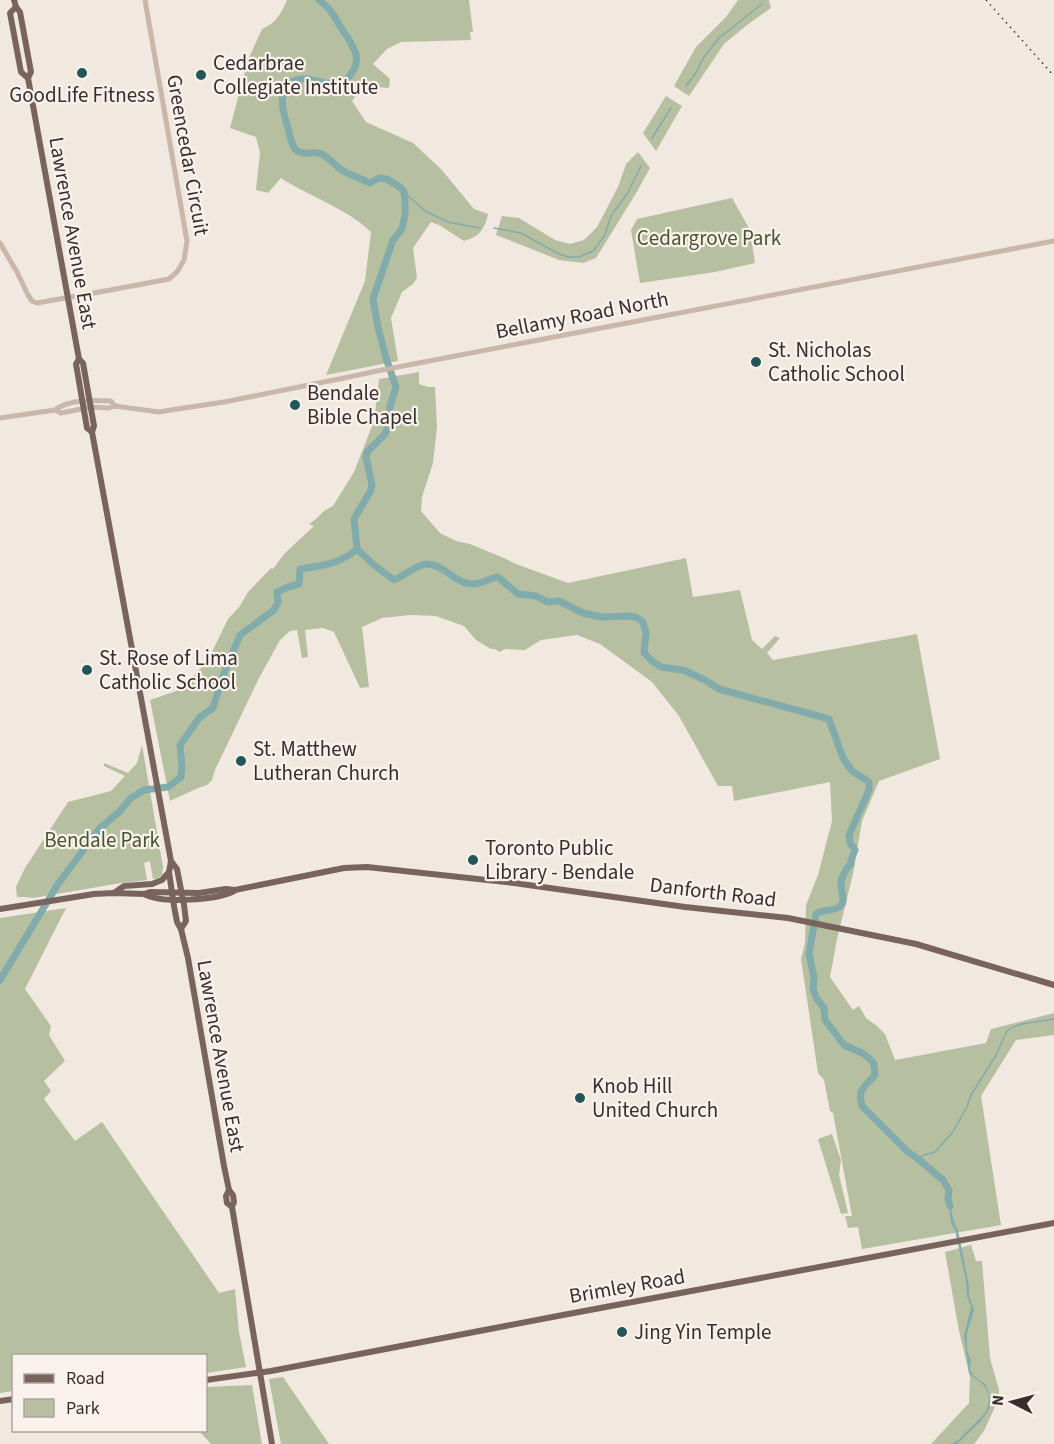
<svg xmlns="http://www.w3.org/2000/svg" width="1054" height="1444" viewBox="0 0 1054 1444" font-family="'Source Sans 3',sans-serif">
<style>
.green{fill:#b7bfa1}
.water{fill:#81acab}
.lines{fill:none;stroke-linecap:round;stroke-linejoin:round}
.stream{stroke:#81acab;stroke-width:1.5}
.river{stroke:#81acab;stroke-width:7}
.minor{stroke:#c9b7ac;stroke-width:5}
.major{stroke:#78645d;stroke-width:6}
.rail{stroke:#382e2b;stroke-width:1.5;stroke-dasharray:1.5 4.5;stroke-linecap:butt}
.poi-dot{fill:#235656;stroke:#f9f2ec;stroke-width:2}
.labels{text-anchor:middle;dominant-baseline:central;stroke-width:4.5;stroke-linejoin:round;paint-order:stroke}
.poi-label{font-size:21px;fill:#382e2b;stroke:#f9f2ec;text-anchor:start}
.street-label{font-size:21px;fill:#382e2b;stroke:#f9f2ec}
.park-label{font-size:21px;fill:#4a5430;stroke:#f9f2ec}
</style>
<rect width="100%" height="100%" fill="#f1e8e0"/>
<g class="green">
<path d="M 287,0 L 469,0 L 473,32 L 470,32 L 471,40 L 401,42 L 387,49 L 373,64 L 390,79 L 389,88 L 363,86 L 352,101 L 366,122 L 413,143 L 441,169 L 474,209 L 488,214 C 485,229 479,237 464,241 L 439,225 L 431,222 L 413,248 L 417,278 L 413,284 L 402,292 L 391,318 L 398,361 L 326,375 L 365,281 L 371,232 C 346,208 310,197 281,178 L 268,193 L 256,190 L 260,153 L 256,137 L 230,128 L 248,60 L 262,29 C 276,23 281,14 287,0 Z"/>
<path d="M 738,0 L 769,0 L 771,8 L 747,25 L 724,44 L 689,96 L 674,86 L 696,47 L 726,17 Z"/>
<path d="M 666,96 L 682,106 L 656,151 L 643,133 Z"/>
<path d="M 638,152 L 650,168 L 635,195 L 596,258 L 583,263 L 559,260 L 496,235 L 502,216 L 519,218 L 555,240 L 570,244 L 584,240 L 597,227 L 618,187 L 626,164 Z"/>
<path d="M 732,198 L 750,230 L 755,263 L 715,272 L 640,283 L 631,230 L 637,219 Z"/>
<path d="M 419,372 L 419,384 L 428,387 L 435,387 L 437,427 L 433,463 L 422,497 L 421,511 L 440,533 L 456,541 L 470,544 L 506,559 L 516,564 L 568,583 L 686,558 L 693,597 L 740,590 L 752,640 L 762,649 L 775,636 L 780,638 L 767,653 L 773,660 L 917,634 L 940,759 L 879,781 L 862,821 L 853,874 L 837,939 L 830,977 L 853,1010 L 859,1006 L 866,1018 L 877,1026 L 885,1034 L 895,1060 L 986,1043 L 991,1029 L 1054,1013 L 1054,1035 L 1016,1040 L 981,1096 L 1001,1225 L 862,1249 L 858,1227 L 848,1228 L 845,1216 L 852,1216 L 833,1113 L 830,1111 L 824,1080 L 818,1073 L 801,959 L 805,943 L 806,905 L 818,875 L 832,821 L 830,782 L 734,801 L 732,786 L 718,786 L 679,716 L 652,682 L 600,644 L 577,635 L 541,640 L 525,650 L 505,649 L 499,652 L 495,649 L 491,649 L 476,640 L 464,626 L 436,616 L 410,615 L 382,618 L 362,627 L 369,687 L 360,688 L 334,632 L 323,628 L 305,630 L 308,657 L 302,658 L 297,630 L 290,631 L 280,640 L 258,680 L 215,770 L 212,780 L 207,785 L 198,788 L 170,801 L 150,700 L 182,689 L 208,660 L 228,619 L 240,606 L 248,592 L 271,568 L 273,569 L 285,553 L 314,526 L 309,524 L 316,519 L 324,511 L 333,506 L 354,472 L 374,421 L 379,379 Z"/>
<path d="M 142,745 L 163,867 L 162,875 L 158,878 L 153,879 L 150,861 L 144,863 L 147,880 L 121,883 L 33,898 L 24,897 L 17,897 L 16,887 L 25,868 L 68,802 L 111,791 L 125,776 L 104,766 L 104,763 L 128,773 L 137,763 Z"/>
<path d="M 66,908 L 25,989 L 51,1026 L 49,1035 L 65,1061 L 44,1081 L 51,1091 L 44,1099 L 75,1141 L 102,1122 L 219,1293 L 235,1289 L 239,1332 L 246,1367 L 206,1373 L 206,1356 L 14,1356 L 13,1391 L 0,1393 L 0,918 Z"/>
<path d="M 832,1134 L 841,1160 L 839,1175 L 848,1213 L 841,1214 L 818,1139 Z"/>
<path d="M 971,1245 L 976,1261 L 982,1261 L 990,1358 L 999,1390 L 999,1398 L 984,1431 L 974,1444 L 931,1444 L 969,1403 L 970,1377 L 959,1331 L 945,1252 Z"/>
<path d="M 283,1377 L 329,1444 L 281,1444 L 269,1379 Z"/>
<path d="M 252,1385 L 262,1444 L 211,1444 L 199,1431 L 206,1430 L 206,1387 Z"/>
</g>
<path class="water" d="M 948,1199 C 952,1209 952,1221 958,1230 L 969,1286 L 969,1295 L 974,1310 L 967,1333 L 967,1350 L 971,1361 L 970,1370 L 973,1375 L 986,1385 L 991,1404 L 988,1411 L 980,1422 L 957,1444 L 949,1444 C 958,1443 962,1436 968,1430 C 981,1418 997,1406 984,1386 C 980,1380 973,1378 969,1373 L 964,1336 L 971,1307 L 967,1296 L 966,1281 L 955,1230 L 951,1223 Z"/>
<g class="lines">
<g class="stream">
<path d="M 686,86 L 696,73 L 704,57 L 719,38 L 762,4"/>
<path d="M 652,138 L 671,108"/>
<path d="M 404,192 L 425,211 L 448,222 L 480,228"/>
<path d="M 494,228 L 521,233 L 559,254 L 568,257 L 579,257 L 593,251 L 605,235 L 611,216 L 627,194 L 641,166"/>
<path d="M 918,1159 L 924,1155 L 935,1152 L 952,1133 L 967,1107 L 971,1095 L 995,1057 L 1007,1031 L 1013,1027 L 1022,1024 L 1054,1019"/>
</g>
<g class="river">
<path d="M 319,0 C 324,4 329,8 332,13 C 336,18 338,24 342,29 C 351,44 364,57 351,74 C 348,79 343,83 337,84 C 323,86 310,75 296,80 C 275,89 283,112 288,128 C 290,135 291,145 296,150 C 304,157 314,150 322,154 C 329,158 334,164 340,169 C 349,175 360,178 370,183 L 379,178 L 387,179 L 401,188 L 404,192 L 405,201 L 405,215 L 402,229 L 393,240 L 373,299 L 378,327 L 386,358 L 396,387 L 390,406 L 389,423 L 385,434 L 367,452 L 366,457 L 372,485 L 371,490 L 354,519 L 357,549"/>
<path d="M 357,549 L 374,565 L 394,580 C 405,576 416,564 428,564 C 444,565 455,583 471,584 C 480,585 489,578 498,577 L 518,594 L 536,596 L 548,602 L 559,601 L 583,613 L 601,617 L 629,616 L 636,617 L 643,622 L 646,633 L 644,653 L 652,661 L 661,667 L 683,670 L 705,680 L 719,689 L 829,719 L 843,758 L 852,771 L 869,782 L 869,790 L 849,835 L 850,843 L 855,850 L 851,860 L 851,864 C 846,868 841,878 841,885 C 841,892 847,903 839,907 C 832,912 823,909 816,914 L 809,954 L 814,977 L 813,989 L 817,999 L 824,1008 L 825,1020 L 844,1045 L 862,1053 L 869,1058 L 874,1064 L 875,1075 C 865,1087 857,1088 862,1106 L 908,1152 L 918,1159 L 943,1180 L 949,1190 L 948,1199 L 950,1206"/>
<path d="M 0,980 L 58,884 L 99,829 L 119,812 L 131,798 L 144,790 L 168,787 L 181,777 L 182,767 L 180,745 L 200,717 L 213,708 L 223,676 L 240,635 L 274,610 L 278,602 L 277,592 L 288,587 L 299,584 L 300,569 C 322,566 340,564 357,549"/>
</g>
<g class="minor">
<path d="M 0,243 L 17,272 L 28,295 L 32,301 L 37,303 L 116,289 L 169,279 L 177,272 L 184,260 L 187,241 L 145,0"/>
<path d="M 55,410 L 61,413 L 91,407 L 109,408 L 115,406 L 159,412 L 171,410 L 224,402 L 339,379 L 377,371 L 1054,241"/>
<path d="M 0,418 L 55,410 C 69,399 94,400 111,401 L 115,406"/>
</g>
<g class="major">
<path d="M 14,0 L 16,7 L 20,12 L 31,72 L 28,78 L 79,359 L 83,363 L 94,426 L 92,432 L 171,861 L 169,872 L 174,906 L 177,922 L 181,929 L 188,958 L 224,1166 L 229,1190 L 233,1195 L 234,1202 L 232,1207 L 272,1444"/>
<path d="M 16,7 L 10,13 L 21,72 L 28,78"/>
<path d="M 79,359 L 76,364 L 87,428 L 92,432"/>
<path d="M 171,861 L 177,869 L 184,905 L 186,921 L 181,929"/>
<path d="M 114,893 L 124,886 L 152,884 L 162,880 L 169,872"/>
<path d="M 144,894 C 161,904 217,900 234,891"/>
<path d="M 0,909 L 94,894 L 114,893 L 144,894 L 150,892 L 199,893 L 226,889 L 235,890 L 344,868 L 367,867 L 514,883 L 685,907 L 788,918 L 916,944 L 1054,985"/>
<path d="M 229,1190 L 226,1196 L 227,1203 L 232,1207"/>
<path d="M 206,1380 L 271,1371 L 563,1315 L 1054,1223"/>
<path d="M 0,1401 L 14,1399"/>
</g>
<path class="rail" d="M 986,0 L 1054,76"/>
</g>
<g class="poi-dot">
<circle cx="82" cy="73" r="6"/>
<circle cx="201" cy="75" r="6"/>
<circle cx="756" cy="362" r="6"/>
<circle cx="295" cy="405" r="6"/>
<circle cx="87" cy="670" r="6"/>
<circle cx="241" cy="761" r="6"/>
<circle cx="473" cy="860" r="6"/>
<circle cx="580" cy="1098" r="6"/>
<circle cx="622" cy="1332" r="6"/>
</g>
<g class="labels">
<g class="poi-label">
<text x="213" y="63">Cedarbrae<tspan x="213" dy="24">Collegiate Institute</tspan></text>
<text x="82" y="95" text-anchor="middle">GoodLife Fitness</text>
<text x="768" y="350">St. Nicholas<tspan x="768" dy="24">Catholic School</tspan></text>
<text x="307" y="393">Bendale<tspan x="307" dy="24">Bible Chapel</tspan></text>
<text x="99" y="658">St. Rose of Lima<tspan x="99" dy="24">Catholic School</tspan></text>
<text x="253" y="749">St. Matthew<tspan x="253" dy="24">Lutheran Church</tspan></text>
<text x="485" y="848">Toronto Public<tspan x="485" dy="24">Library - Bendale</tspan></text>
<text x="592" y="1086">Knob Hill<tspan x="592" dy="24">United Church</tspan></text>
<text x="634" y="1332">Jing Yin Temple</text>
</g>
<g class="street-label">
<text transform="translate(188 155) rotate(80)">Greencedar Circuit</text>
<text transform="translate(73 233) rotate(80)">Lawrence Avenue East</text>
<text transform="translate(582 315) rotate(-11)">Bellamy Road North</text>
<text transform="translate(713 892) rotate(7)">Danforth Road</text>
<text transform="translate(221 1056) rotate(80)">Lawrence Avenue East</text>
<text transform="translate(627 1286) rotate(-10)">Brimley Road</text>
</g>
<g class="park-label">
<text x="709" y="238">Cedargrove Park</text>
<text x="102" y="840">Bendale Park</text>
</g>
</g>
<rect x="12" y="1354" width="195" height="78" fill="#f9f2ec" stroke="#aca49f" stroke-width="1.5"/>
<rect x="24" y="1374" width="30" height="9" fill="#78645d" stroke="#aca49f" stroke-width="1.5"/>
<text x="66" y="1384" font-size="18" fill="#382e2b">Road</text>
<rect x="24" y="1399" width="30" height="18" fill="#b7bfa1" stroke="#aca49f" stroke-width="1.5"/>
<text x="66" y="1414" font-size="18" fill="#382e2b">Park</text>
<g transform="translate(1012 1402) rotate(276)" stroke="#f9f2ec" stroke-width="4.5" paint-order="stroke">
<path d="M0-4.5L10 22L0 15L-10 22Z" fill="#382e2b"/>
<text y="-9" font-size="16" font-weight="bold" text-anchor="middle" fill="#382e2b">N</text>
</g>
</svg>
